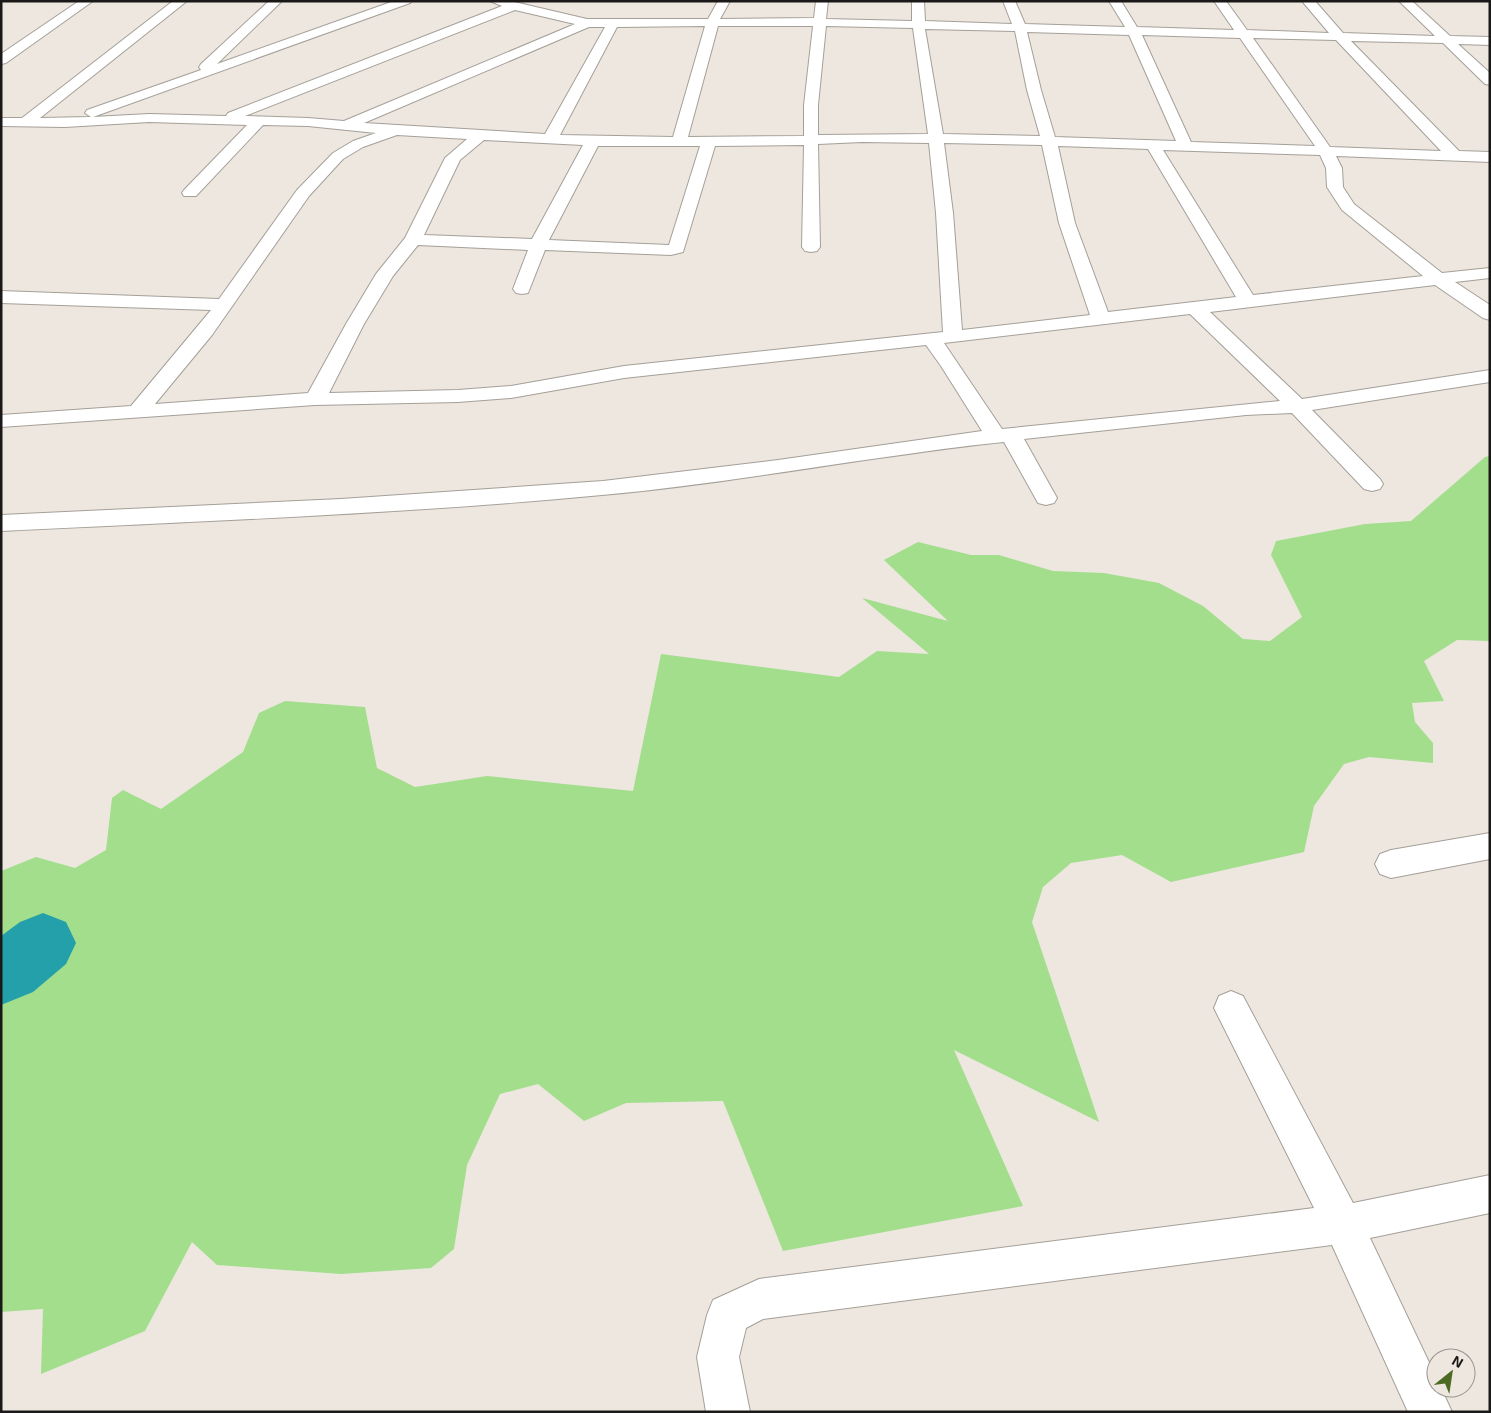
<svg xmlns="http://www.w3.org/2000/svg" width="1491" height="1413" viewBox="0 0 1491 1413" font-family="'Exo 2',sans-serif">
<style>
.green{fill:#a2de8b}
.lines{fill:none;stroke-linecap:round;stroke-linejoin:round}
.river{fill:#24a0ab;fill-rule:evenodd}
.minor-casing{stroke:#a49f98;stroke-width:2}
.minor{fill:#fff;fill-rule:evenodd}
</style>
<rect width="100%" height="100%" fill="#ede7e0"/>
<path class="green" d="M 1490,456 L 1490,641 L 1457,640 L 1424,661 L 1444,701 L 1412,703 L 1415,722 L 1433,743 L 1433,763 L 1369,757 L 1344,764 L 1314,806 L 1304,852 L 1171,882 L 1122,855 L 1071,863 L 1043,887 L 1032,922 L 1099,1122 L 954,1050 L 1023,1206 L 783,1251 L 723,1101 L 626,1103 L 584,1121 L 538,1084 L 500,1094 L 467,1165 L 454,1249 L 431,1268 L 341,1274 L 217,1265 L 192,1242 L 145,1331 L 41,1374 L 43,1309 L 1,1312 L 1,871 L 36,857 L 75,868 L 106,850 L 112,798 L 123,790 L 161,809 L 243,752 L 259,713 L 285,701 L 365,707 L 377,768 L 415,787 L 487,776 L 633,791 L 661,654 L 839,677 L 877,651 L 929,654 L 862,598 L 948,621 L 884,560 L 918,542 L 971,555 L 999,555 L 1053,571 L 1104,573 L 1159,583 L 1203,606 L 1243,639 L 1270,641 L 1302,617 L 1271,555 L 1276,541 L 1365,524 L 1411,521 L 1485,457 Z"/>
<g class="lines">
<path class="river" d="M 43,913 L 66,922 L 76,943 L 66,964 L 33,992 L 1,1005 L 1,936 L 20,922 Z"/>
<g class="minor-casing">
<g id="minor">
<path d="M 79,1 L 93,1 L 6,63 L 1,64 L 1,54 Z"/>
<path d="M 173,1 L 187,1 L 40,118 L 91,117 L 85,113 L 87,110 L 201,70 L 199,67 L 201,64 L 269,1 L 282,1 L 217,64 L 394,1 L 412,1 L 410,3 L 93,117 L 149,114 L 226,116 L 228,113 L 502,6 L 490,1 L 510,1 L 587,19 L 708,19 L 718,1 L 730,1 L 720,19 L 814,18 L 816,1 L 828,1 L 826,19 L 912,21 L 912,1 L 924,1 L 925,21 L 1012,24 L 1003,1 L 1015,1 L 1025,24 L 1125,27 L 1109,1 L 1121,1 L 1137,27 L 1234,30 L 1214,1 L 1226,1 L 1247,30 L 1329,33 L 1302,1 L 1315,1 L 1343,33 L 1435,36 L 1399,1 L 1412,1 L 1450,36 L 1490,37 L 1490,45 L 1458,44 L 1490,73 L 1490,85 L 1485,84 L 1443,43 L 1351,41 L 1459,151 L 1490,152 L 1490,162 L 1336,156 L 1342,168 L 1343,187 L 1354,204 L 1442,273 L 1490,268 L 1490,278 L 1455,282 L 1490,305 L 1490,320 L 1483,318 L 1435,285 L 1210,312 L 1302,399 L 1490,370 L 1490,382 L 1312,410 L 1380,479 L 1383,484 L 1380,489 L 1372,491 L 1364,489 L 1292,413 L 1246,415 L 1024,439 L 1057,498 L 1054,503 L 1046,505 L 1038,503 L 1004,442 C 869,456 737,483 602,495 C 403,514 202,521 1,531 L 1,515 L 341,499 L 603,481 L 778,460 L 982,431 L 941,366 L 926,345 L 624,378 L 511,398 L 458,402 L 315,405 L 1,427 L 1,415 L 131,406 L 211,310 L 1,303 L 1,291 L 219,299 L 297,190 L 333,153 L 353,141 L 376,133 L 308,126 L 263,125 L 196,196 L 184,196 L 182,193 L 184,190 L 247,125 L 149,122 L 65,127 L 1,126 L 1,118 L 22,118 ZM 515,10 L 575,24 L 344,121 L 308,118 L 245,116 ZM 705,26 L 673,137 L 560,135 L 617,27 ZM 718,26 L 813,26 L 804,105 L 804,136 L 688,137 ZM 826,26 L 913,28 L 928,134 L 818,135 L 818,105 ZM 589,27 L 605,27 L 545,134 L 364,123 ZM 925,29 L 1015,31 L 1027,90 L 1040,136 L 943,134 ZM 1027,32 L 1129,35 L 1176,141 L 1055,137 L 1041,90 ZM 1142,35 L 1240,38 L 1315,146 L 1191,142 ZM 1253,38 L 1336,40 L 1441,151 L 1330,147 ZM 397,135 L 467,139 L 445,158 L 405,238 L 376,274 L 346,324 L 308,393 L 155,404 L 212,335 L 309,196 L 343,159 L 363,147 ZM 484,140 L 583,145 L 532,239 L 424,235 L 460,160 ZM 862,142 L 929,143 L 936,213 L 943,332 L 624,366 L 511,386 L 458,390 L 329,393 L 364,324 L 393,276 L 418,245 L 528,250 L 513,289 L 516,293 L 522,294 L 528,293 L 545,250 L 671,255 L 683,252 L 715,146 L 804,145 L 802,247 L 805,251 L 811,252 L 817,251 L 820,247 L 818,144 ZM 944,143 L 1042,145 L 1059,223 L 1090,315 L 962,330 L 953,213 ZM 598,146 L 700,146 L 669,245 L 549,240 ZM 1058,146 L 1148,149 L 1236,297 L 1108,312 L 1075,223 ZM 1163,150 L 1320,155 L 1326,168 L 1327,187 L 1342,210 L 1423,276 L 1253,295 ZM 1190,314 L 1280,401 L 1002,429 L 944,343 Z"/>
<path d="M 1490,833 L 1490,859 L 1391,878 L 1380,874 L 1375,864 L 1380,854 L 1391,850 Z"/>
<path d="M 1231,991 L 1243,996 L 1353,1203 L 1490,1175 L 1490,1213 L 1370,1238 L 1436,1377 L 1436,1388 L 1441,1388 L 1452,1412 L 1408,1412 L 1332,1245 L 763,1319 L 746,1328 L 739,1357 L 750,1412 L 706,1412 L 697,1357 L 707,1315 L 713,1300 L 759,1279 L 1314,1208 L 1214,1008 L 1219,996 Z"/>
</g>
</g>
<use href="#minor" class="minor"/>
</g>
<rect width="1491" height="1413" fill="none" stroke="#1b1917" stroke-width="5"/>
<g transform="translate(1451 1373) rotate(30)"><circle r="24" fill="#ede7e0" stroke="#999590"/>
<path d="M0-4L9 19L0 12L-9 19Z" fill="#4b6b22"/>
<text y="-8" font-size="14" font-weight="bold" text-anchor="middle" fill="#1b1917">N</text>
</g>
</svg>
